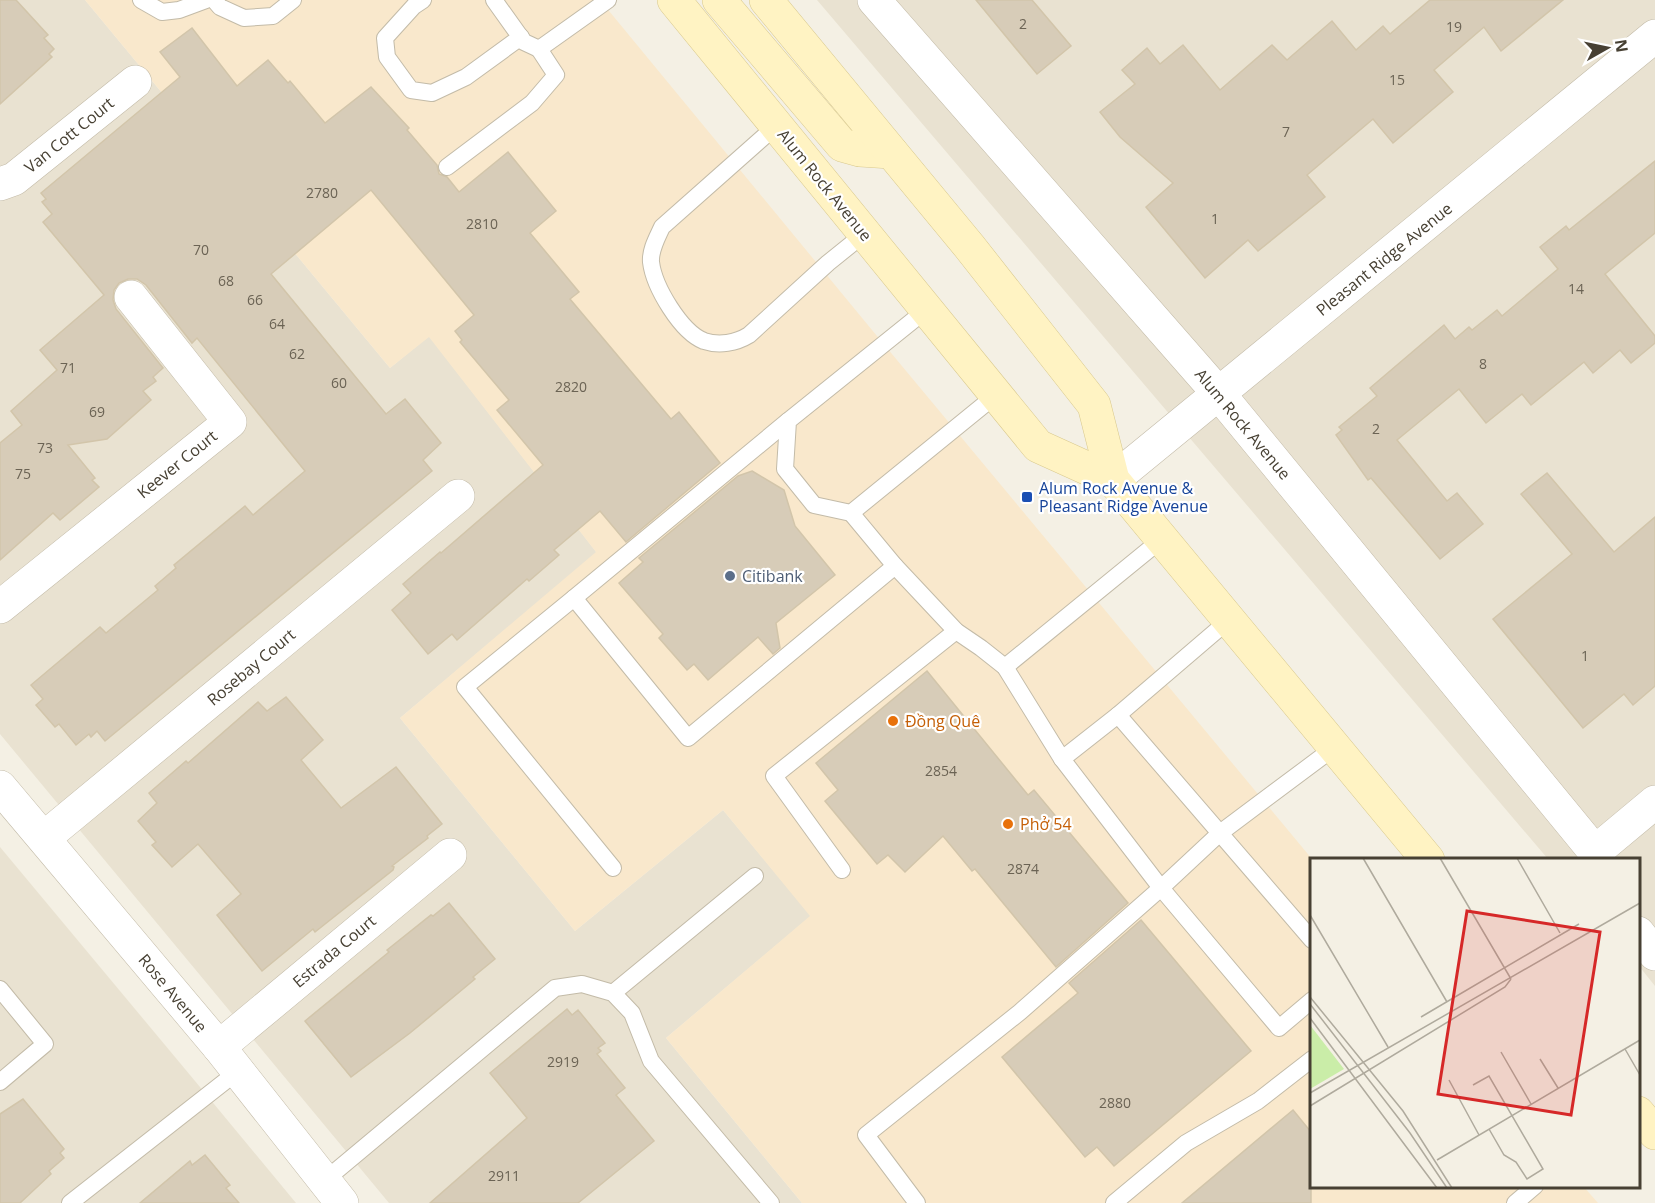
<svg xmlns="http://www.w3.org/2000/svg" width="1655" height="1203" viewBox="0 0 1655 1203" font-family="'Open Sans',sans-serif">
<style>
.residential{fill:#e9e2d1}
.commercial{fill:#f9e8cc}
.building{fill:#d7ccb8;stroke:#d2c5aa;stroke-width:1.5}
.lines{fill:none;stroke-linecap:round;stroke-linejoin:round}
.service-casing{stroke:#c3bba8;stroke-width:18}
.minor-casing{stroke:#c3bba8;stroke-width:34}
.secondary-casing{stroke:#d9c98e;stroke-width:34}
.service{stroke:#fff;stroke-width:16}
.minor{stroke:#fff;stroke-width:33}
.secondary{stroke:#fff3c3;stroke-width:33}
.transit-dot{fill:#1a4fb4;stroke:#fff;stroke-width:2}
.service-dot{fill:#5c6f8a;stroke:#fff;stroke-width:2}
.food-dot{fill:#e8710a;stroke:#fff;stroke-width:2}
.labels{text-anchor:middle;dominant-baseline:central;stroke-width:4.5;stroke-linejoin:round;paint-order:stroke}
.number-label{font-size:14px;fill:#6b6354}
.street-label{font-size:16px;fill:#474033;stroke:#fff}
.transit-label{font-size:16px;fill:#164399;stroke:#fff;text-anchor:start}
.service-label{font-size:16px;fill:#4e5e75;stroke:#fff;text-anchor:start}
.food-label{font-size:16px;fill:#c56008;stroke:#fff;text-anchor:start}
.inset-road{fill:none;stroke:#afaa9d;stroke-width:1.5}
.view{fill:#d62828;fill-opacity:0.15;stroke:#d62828;stroke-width:3}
.inset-edge{fill:none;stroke:#474033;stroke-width:3}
</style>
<rect width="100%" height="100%" fill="#f4f0e4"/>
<g class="residential">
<path d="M 0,0 L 85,0 L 390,368 L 429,336 L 597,553 L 400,718 L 575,931 L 723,810 L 811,916 L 666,1038 L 802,1203 L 389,1203 L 0,734 Z"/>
<path d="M 817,0 L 1655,0 L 1655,986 L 1639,966 L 1638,860 L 1548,859 Z"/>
<path d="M 0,847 L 190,1075 L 296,1203 L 0,1203 Z"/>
</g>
<path class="commercial" d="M 85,0 L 600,0 L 872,330 L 1312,859 L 1312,1186 L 1584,1187 L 1598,1203 L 802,1203 L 666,1038 L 810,916 L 723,810 L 575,931 L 400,718 L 596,552 L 429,337 L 390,368 Z"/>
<g class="building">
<path d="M 0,0 L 16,0 L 48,35 L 44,38 L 54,49 L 49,54 L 52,57 L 0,104 Z"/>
<path d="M 976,0 L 1032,0 L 1071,46 L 1037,74 Z"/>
<path d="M 1430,0 L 1563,0 L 1501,51 L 1484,27 L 1434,70 L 1453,92 L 1393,143 L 1373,119 L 1307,175 L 1325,197 L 1258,251 L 1248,240 L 1205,278 L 1146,207 L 1173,183 L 1120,137 L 1100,112 L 1135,84 L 1122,70 L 1147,48 L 1160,64 L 1183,45 L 1220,90 L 1272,45 L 1287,60 L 1332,21 L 1356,50 L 1383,26 L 1390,34 Z"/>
<path d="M 192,28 L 237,86 L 268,60 L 288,83 L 290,81 L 325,123 L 371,87 L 409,128 L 407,130 L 437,165 L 439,174 L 447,177 L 459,192 L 508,152 L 556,211 L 530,233 L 579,292 L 570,299 L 671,419 L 679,412 L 720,463 L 626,542 L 600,511 L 554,550 L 559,555 L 529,581 L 527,579 L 457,640 L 452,634 L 428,654 L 392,610 L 411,593 L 403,584 L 440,552 L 441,553 L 543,465 L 497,410 L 509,400 L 460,342 L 462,340 L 455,331 L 474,315 L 371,190 L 271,274 L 386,414 L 405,399 L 441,443 L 423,460 L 432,471 L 105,741 L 97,731 L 91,737 L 89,734 L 76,745 L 59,724 L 55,727 L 36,705 L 43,699 L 31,685 L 100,627 L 106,633 L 158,590 L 155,586 L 176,568 L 174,565 L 245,506 L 253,515 L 305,471 L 197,338 L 192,343 L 146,285 L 137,279 L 128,279 L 119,283 L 114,290 L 113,300 L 116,309 L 163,368 L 153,377 L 156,381 L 143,391 L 151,400 L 107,439 L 68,445 L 95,478 L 92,480 L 99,487 L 60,520 L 53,513 L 0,560 L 0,443 L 22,425 L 11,411 L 57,370 L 40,350 L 104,295 L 43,222 L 52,214 L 42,202 L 46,199 L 41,193 L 180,77 L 160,52 Z"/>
<path d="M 1655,161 L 1655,233 L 1605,274 L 1655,336 L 1655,343 L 1631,363 L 1620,350 L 1593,373 L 1584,362 L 1531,405 L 1522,394 L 1486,423 L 1459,389 L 1397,440 L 1447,501 L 1457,493 L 1483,524 L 1440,559 L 1371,478 L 1368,480 L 1336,435 L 1342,430 L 1339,427 L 1377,396 L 1370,388 L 1444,325 L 1455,339 L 1469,327 L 1472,330 L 1497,310 L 1502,316 L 1558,269 L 1540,247 L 1566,226 L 1569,230 Z"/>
<path d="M 752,471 L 784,490 L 795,526 L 835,575 L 776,623 L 780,648 L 773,654 L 758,637 L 708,680 L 694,664 L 687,670 L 659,638 L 663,634 L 619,583 L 643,562 L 639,558 L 738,476 Z"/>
<path d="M 1547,473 L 1614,552 L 1655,517 L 1655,686 L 1633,705 L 1624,694 L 1583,728 L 1493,619 L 1572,554 L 1521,494 Z"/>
<path d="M 927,671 L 1028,795 L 1034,790 L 1128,903 L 1056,967 L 975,869 L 972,871 L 943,836 L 905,872 L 888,855 L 877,864 L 825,801 L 838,790 L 816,763 Z"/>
<path d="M 286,697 L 323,740 L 301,760 L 341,808 L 396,767 L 442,824 L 427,836 L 428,838 L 392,866 L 394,867 L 393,870 L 315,932 L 313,929 L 262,971 L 217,915 L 241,894 L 198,844 L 172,867 L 152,845 L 156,842 L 138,821 L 157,803 L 149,793 L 186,761 L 188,763 L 258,702 L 267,711 Z"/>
<path d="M 449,903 L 495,959 L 473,977 L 475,979 L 410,1033 L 351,1077 L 305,1021 L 389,952 L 387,950 L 431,915 L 433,916 Z"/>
<path d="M 1141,920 L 1251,1051 L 1114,1166 L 1097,1147 L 1085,1157 L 1002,1057 L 1078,993 L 1069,983 Z"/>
<path d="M 567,1009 L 572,1015 L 578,1010 L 605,1043 L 598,1048 L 601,1051 L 597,1054 L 625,1088 L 616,1095 L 654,1141 L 578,1203 L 430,1203 L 527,1118 L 490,1073 Z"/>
<path d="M 23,1099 L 64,1149 L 60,1153 L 64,1158 L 49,1171 L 51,1174 L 20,1203 L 0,1203 L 0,1114 Z"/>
<path d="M 1293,1110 L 1311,1132 L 1311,1203 L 1182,1203 Z"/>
<path d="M 205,1155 L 230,1185 L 226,1188 L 239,1203 L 140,1203 L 190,1161 L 192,1165 Z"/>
</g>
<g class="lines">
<g class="service-casing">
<g id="service">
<path d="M 141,0 L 162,12 L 179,10 L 206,0"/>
<path d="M 214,0 L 220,7 L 244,18 L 273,16 L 293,0"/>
<path d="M 423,0 L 414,6 L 385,38 L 387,57 L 411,90 L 432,93 L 466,77 L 521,37"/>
<path d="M 494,0 L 524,42 L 539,49 L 608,0"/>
<path d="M 776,126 L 662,227 C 657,238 650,250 651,262 C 654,287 681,332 704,341 C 719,346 736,343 749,335 L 828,263 L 864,234"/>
<path d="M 447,167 L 532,103 L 556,75 L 539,49"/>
<path d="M 926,310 L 788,421 L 785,469 L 814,505 L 851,513 L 996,395"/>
<path d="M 851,513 L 895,566 L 956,631 L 981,648 L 1005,667 L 1062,759 L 1161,888 L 1279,1028 L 1312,1000"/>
<path d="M 574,598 L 788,421"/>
<path d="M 1005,667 L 1162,539"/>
<path d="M 1118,715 L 1312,940"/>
<path d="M 1062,759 L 1118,715 L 1229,620"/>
<path d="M 613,868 L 465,687 L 574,598 L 688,738 L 895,566"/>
<path d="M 842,870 L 774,776 L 956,631"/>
<path d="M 0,989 L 45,1044 L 0,1082"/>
<path d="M 613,993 L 755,876"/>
<path d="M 324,1181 L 555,988 L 582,984 L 613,993 L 632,1013 L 651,1061 L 771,1203"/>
<path d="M 70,1203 L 237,1072"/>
<path d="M 917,1203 L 866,1135 L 1020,1012 L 1161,888 L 1220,833 L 1335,747"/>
<path d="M 1114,1203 L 1186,1143 L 1258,1101 L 1312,1059"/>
<path d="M 1515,1203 L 1535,1186"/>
</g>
</g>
<g class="minor-casing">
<g id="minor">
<path d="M 874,0 L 1219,394 L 1595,852 L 1599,860"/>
<path d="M 0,184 L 14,179 L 135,82"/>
<path d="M 1113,480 L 1655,36"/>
<path d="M 0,607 L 230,422 L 131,297"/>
<path d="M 0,787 L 219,1047 L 342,1203"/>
<path d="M 44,838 L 458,496"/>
<path d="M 1595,852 L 1655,802"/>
<path d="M 1638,933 L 1655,954"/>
<path d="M 219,1047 L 450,855"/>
</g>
</g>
<g class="secondary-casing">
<g id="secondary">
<path d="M 674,0 L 1038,446 L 1113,480 L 1428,860"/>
<path d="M 719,0 L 842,145 L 860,150 L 891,152"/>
<path d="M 766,0 L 969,246 L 1094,405 L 1113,480"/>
<path d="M 1638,1113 L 1655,1133"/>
</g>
</g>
<use href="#service" class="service"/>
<use href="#minor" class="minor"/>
<use href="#secondary" class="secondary"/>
</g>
<rect class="transit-dot" x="1021" y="491" width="12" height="12" rx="3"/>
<circle class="service-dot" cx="730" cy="576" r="6"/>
<g class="food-dot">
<circle cx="893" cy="721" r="6"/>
<circle cx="1008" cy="824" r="6"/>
</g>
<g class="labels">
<g class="number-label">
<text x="1023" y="23">2</text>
<text x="1454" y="26">19</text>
<text x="1397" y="79">15</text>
<text x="1286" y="131">7</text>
<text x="322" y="192">2780</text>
<text x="1215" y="218">1</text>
<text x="482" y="223">2810</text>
<text x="201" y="249">70</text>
<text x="226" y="280">68</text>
<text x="1576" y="288">14</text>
<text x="255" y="299">66</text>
<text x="277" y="323">64</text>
<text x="297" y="353">62</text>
<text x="1483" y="363">8</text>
<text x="68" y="367">71</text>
<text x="339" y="382">60</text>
<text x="571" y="386">2820</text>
<text x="97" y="411">69</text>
<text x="1376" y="428">2</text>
<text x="45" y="447">73</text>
<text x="23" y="473">75</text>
<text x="1585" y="655">1</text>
<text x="941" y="770">2854</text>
<text x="1023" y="868">2874</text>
<text x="563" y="1061">2919</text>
<text x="1115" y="1102">2880</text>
<text x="504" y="1175">2911</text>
</g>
<g class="street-label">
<text transform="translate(69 135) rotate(-39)">Van Cott Court</text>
<text transform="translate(825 185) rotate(51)">Alum Rock Avenue</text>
<text transform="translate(1384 259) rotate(-39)">Pleasant Ridge Avenue</text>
<text transform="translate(1243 424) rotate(50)">Alum Rock Avenue</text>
<text transform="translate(177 464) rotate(-39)">Keever Court</text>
<text transform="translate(251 667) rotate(-40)">Rosebay Court</text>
<text transform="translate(334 951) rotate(-40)">Estrada Court</text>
<text transform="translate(173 993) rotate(50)">Rose Avenue</text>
</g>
<g class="transit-label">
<text x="1039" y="488">Alum Rock Avenue &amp;<tspan x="1039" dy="18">Pleasant Ridge Avenue</tspan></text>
</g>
<g class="service-label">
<text x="742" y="576">Citibank</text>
</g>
<g class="food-label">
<text x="905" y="721">Đồng Quê</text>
<text x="1020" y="824">Phở 54</text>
</g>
</g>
<g transform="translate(1310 858)">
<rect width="330" height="330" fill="#f4f0e4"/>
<path d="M 0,167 L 34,211 L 0,231 Z" fill="#caeda8"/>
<path class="inset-road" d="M 53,0 L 137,144M 130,0 L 201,121M 207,0 L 250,75M 0,57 L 78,189M 0,139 L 93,253 L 142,330M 0,146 L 100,275 L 137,330M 111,159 L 269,66M 0,160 L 127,330M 315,191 L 330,217M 191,194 L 221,246M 230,201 L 248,230M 139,222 L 169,277M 163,227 L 179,218 L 233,311 L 217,321 L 206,304 L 194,297 L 179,271M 0,235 L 330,45M 0,248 L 195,129 L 201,121M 127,302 L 330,182"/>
<path class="view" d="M 157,53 L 290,74 L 261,257 L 128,236 Z"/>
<rect width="330" height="330" class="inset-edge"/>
</g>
<g transform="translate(1607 48) rotate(81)" stroke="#ffffff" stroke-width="4.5" paint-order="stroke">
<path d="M0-4.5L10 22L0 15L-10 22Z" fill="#474033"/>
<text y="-9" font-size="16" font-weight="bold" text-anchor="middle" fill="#474033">N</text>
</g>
</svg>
